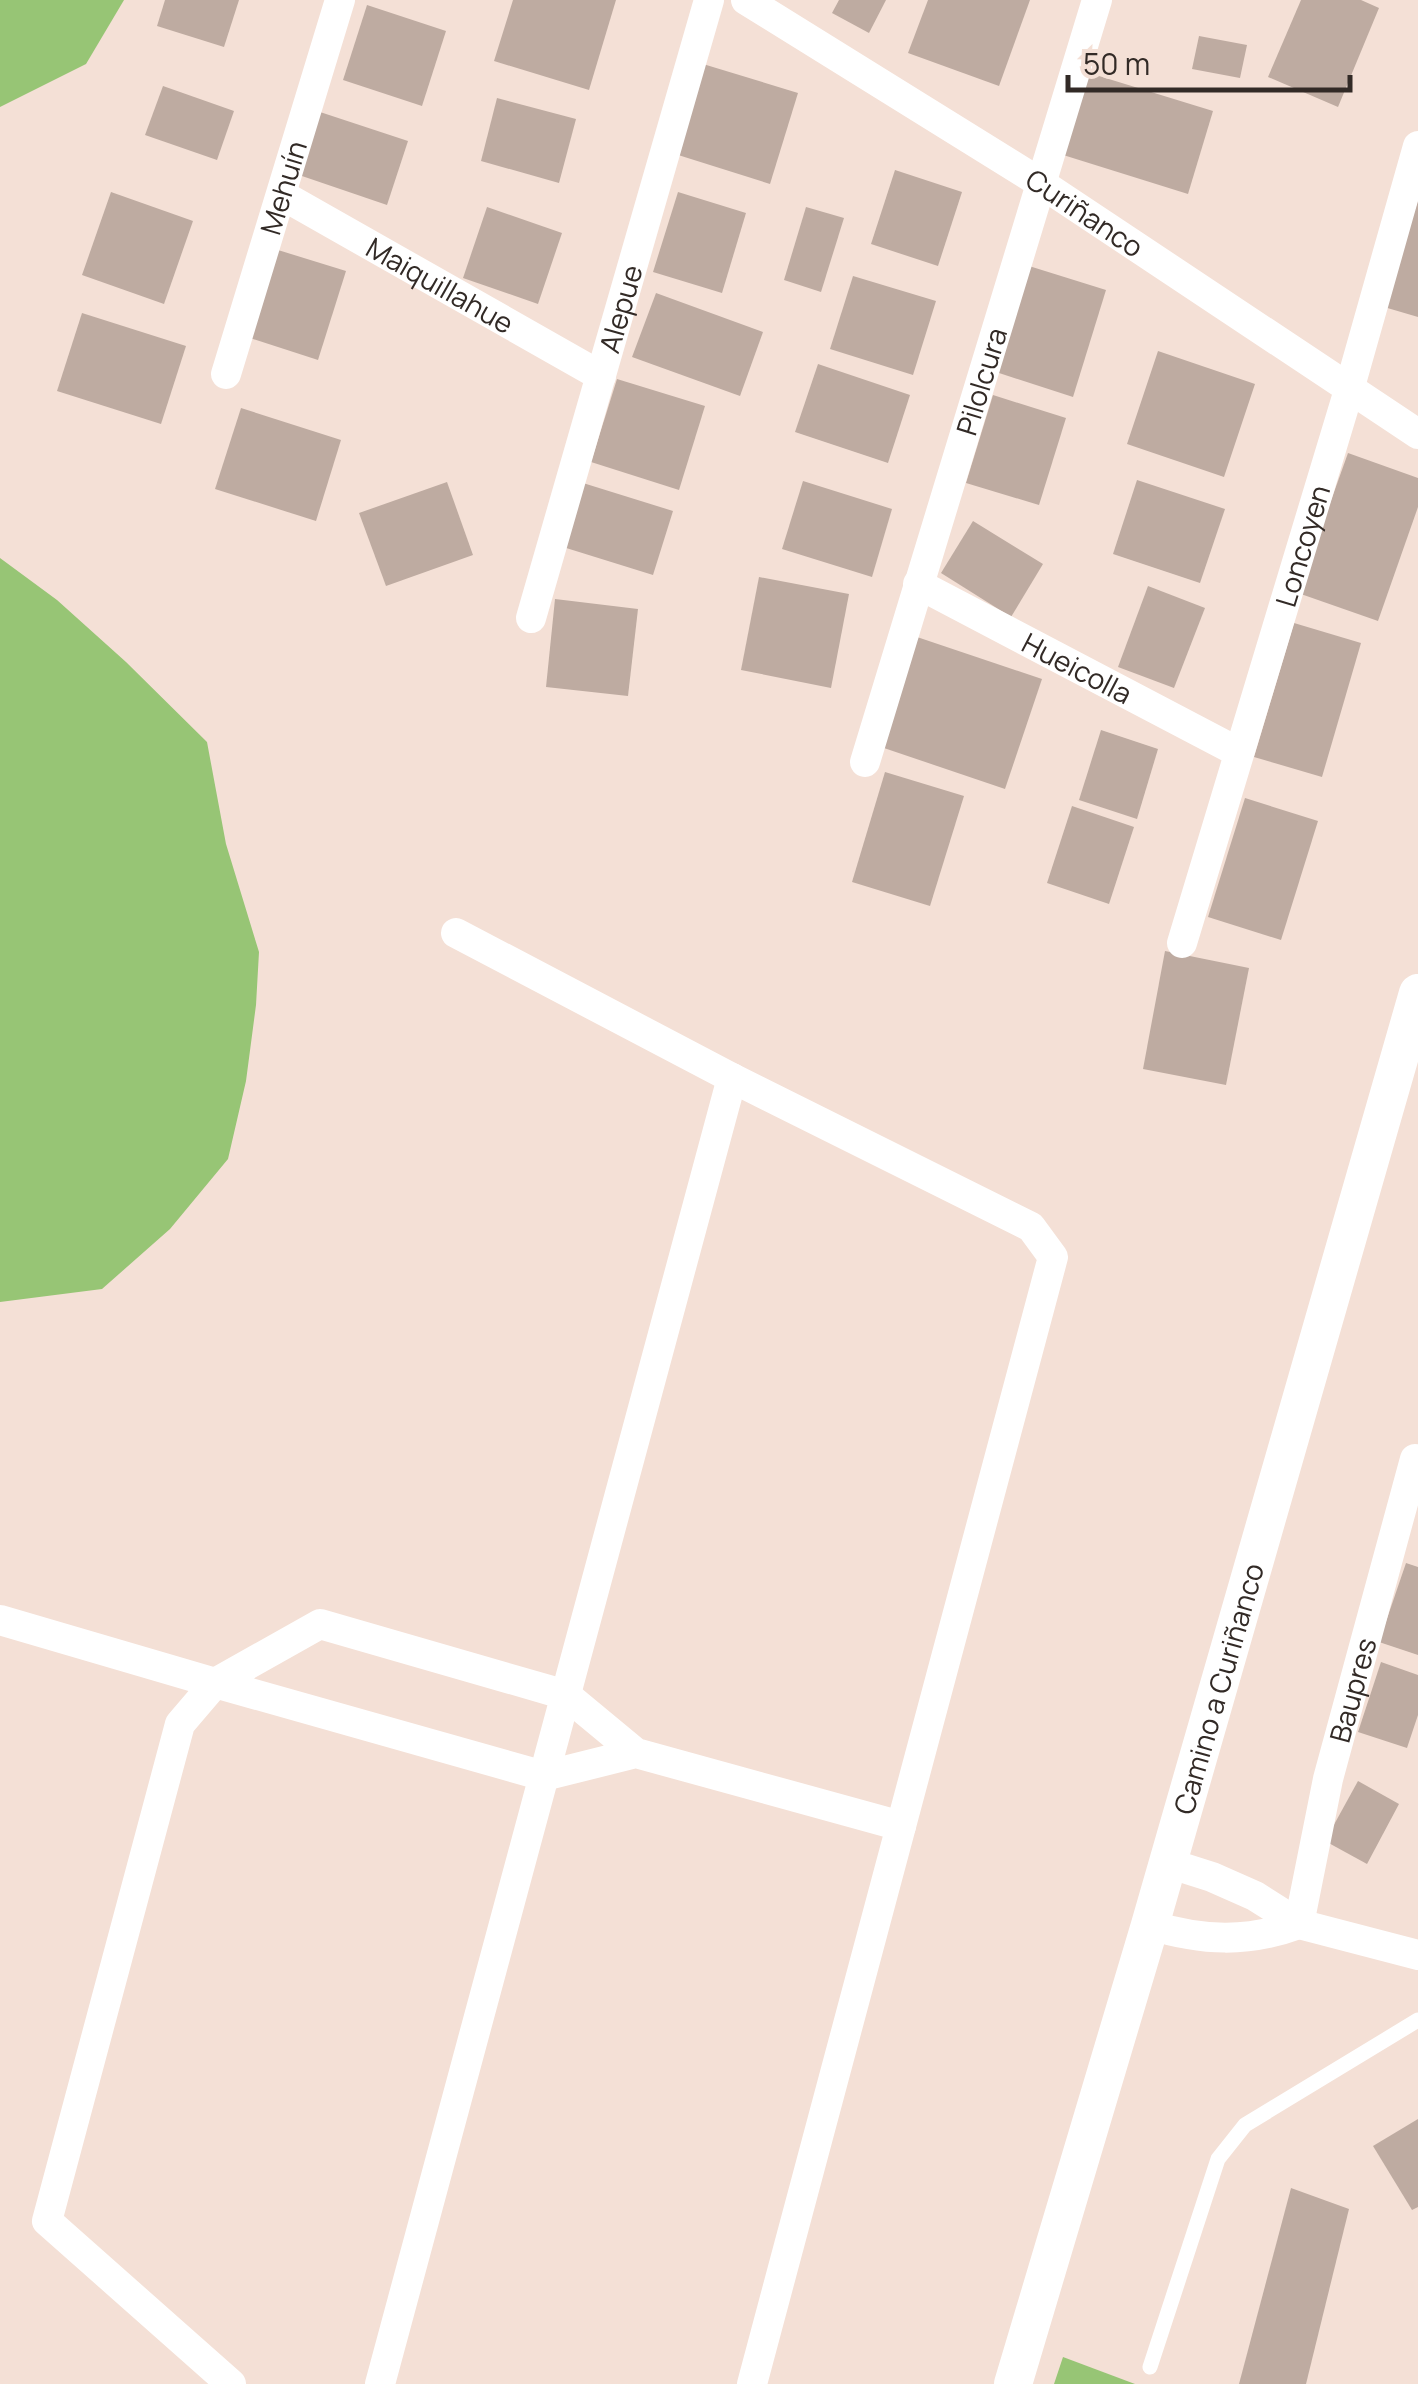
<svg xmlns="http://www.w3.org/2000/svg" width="1418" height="2384" viewBox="0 0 1418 2384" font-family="Manrope,sans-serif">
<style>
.forest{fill:#97c575}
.building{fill:#beaba1}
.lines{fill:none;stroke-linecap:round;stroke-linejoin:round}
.service{stroke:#fff;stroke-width:15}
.minor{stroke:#fff;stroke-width:30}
.tertiary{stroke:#fff;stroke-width:38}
.labels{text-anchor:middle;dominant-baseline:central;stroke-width:9;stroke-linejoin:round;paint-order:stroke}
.street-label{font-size:28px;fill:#322a26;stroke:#f4e0d6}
</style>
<rect width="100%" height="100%" fill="#f4e0d6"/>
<g class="forest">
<path d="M 0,0 L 124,0 L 86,64 L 0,107 Z"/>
<path d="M 0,558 L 57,600 L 126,662 L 207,742 L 226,844 L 259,952 L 256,1005 L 246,1081 L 228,1159 L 170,1229 L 102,1289 L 0,1302 Z"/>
<path d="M 1063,2357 L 1135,2384 L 1054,2384 Z"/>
</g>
<g class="building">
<path d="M 165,0 L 239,0 L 224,47 L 157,26 Z"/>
<path d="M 513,0 L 616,0 L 589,90 L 494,61 Z"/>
<path d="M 839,0 L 886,0 L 869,33 L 832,13 Z"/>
<path d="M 928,0 L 1030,0 L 999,86 L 908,53 Z"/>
<path d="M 1301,0 L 1361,0 L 1379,8 L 1338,107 L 1268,77 Z"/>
<path d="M 367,5 L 446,31 L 422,106 L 343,80 Z"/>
<path d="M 1199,36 L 1247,45 L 1240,78 L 1192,69 Z"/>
<path d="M 703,64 L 798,93 L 770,184 L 675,154 Z"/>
<path d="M 1086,72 L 1213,111 L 1188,194 L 1060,154 Z"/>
<path d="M 163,86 L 234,111 L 217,160 L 145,135 Z"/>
<path d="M 497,98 L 576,119 L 559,183 L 481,161 Z"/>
<path d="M 320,112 L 408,141 L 387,205 L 299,175 Z"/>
<path d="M 895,170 L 962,192 L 938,266 L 871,244 Z"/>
<path d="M 111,192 L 193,221 L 164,304 L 82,275 Z"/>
<path d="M 678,192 L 746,213 L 722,293 L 653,272 Z"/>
<path d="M 1418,200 L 1418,317 L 1384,307 Z"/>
<path d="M 487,207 L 562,233 L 538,304 L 463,278 Z"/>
<path d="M 806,207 L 844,218 L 821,292 L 784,280 Z"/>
<path d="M 278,250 L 346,271 L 318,360 L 250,338 Z"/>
<path d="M 1029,266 L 1106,290 L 1073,397 L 996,372 Z"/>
<path d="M 853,276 L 936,301 L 913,375 L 830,349 Z"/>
<path d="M 656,293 L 763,332 L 740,396 L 632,357 Z"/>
<path d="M 82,313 L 186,346 L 161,424 L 57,391 Z"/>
<path d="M 1158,351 L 1255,384 L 1224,477 L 1127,444 Z"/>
<path d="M 818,364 L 910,395 L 888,463 L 795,432 Z"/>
<path d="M 617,379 L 705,406 L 679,490 L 591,462 Z"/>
<path d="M 993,395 L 1066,418 L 1039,505 L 966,483 Z"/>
<path d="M 241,408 L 341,440 L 316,521 L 215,489 Z"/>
<path d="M 1348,453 L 1418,478 L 1418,507 L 1378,621 L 1298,593 Z"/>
<path d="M 1137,480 L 1225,509 L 1200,583 L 1113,554 Z"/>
<path d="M 803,481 L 892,509 L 872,577 L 782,549 Z"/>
<path d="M 447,482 L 473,555 L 386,586 L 359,513 Z"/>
<path d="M 583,483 L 673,511 L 653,575 L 563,547 Z"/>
<path d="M 973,521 L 1043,564 L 1011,617 L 941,573 Z"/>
<path d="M 759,577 L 849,594 L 831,688 L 741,670 Z"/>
<path d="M 1148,586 L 1205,608 L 1174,688 L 1118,667 Z"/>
<path d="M 555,599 L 638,609 L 628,696 L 546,687 Z"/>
<path d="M 1294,623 L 1361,643 L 1322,777 L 1254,757 Z"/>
<path d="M 917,637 L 1042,679 L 1005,789 L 881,747 Z"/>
<path d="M 1101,730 L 1158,749 L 1137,819 L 1079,800 Z"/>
<path d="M 885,772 L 964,796 L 930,906 L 852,882 Z"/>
<path d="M 1245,798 L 1318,821 L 1281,940 L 1208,917 Z"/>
<path d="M 1072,806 L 1134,827 L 1109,904 L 1047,883 Z"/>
<path d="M 1165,951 L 1249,968 L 1226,1085 L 1143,1069 Z"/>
<path d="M 1406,1563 L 1418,1567 L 1418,1655 L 1379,1642 Z"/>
<path d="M 1381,1662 L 1418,1675 L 1418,1715 L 1407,1748 L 1358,1732 Z"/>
<path d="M 1358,1781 L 1399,1804 L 1367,1864 L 1325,1841 Z"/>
<path d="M 1418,2119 L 1418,2207 L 1412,2210 L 1373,2146 Z"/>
<path d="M 1291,2188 L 1349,2209 L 1306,2384 L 1239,2384 Z"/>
</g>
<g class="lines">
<path class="service" d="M 1150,2367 L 1218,2159 L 1245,2125 L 1418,2020"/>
<g class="minor">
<path id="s1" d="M 746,0 L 1039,182 L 1418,434"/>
<path id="s2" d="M 282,195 L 601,376"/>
<path id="s3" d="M 226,374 L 340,0"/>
<path id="s4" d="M 918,584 L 1238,752"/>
<path id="s5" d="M 531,618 L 709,0"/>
<path id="s6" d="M 865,762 L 1097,0"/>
<path d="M 456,933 L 732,1078 L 1031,1227 L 1053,1257 L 752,2384"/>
<path id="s7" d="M 1182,943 L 1349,390 L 1418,146"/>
<path d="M 0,1620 L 215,1683 L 180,1724 L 47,2221 L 231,2384"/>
<path d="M 636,1753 L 544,1776 L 215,1683 L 320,1624 L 566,1695 L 636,1753 L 901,1826"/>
<path d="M 1168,1863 L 1212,1877 L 1255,1896 L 1299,1924 L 1418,1955"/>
<path id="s8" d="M 1299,1924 L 1328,1779 L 1415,1459"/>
<path d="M 1150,1925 C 1202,1941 1248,1943 1299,1924"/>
<path d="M 380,2384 L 732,1078"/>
</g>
<path class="tertiary" id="s9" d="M 1013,2384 L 1150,1925 L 1418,993"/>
</g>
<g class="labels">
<g class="street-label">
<text stroke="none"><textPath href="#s3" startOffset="195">Mehuín</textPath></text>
<text stroke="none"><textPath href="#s1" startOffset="400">Curiñanco</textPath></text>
<text stroke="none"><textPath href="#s2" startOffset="182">Maiquillahue</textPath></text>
<text stroke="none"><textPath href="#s5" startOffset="322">Alepue</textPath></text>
<text stroke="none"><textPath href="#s6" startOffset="398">Pilolcura</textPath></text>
<text stroke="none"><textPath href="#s7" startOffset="415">Loncoyen</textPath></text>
<text stroke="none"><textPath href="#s4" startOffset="180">Hueicolla</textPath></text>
<text stroke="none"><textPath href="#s9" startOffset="725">Camino a Curiñanco</textPath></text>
<text stroke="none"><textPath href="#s8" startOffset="240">Baupres</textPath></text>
</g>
</g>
<path d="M1068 75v15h282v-15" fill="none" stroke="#322a26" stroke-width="5"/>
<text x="1083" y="75" font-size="30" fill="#322a26" stroke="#f4e0d6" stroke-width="8" paint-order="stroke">50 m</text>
</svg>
